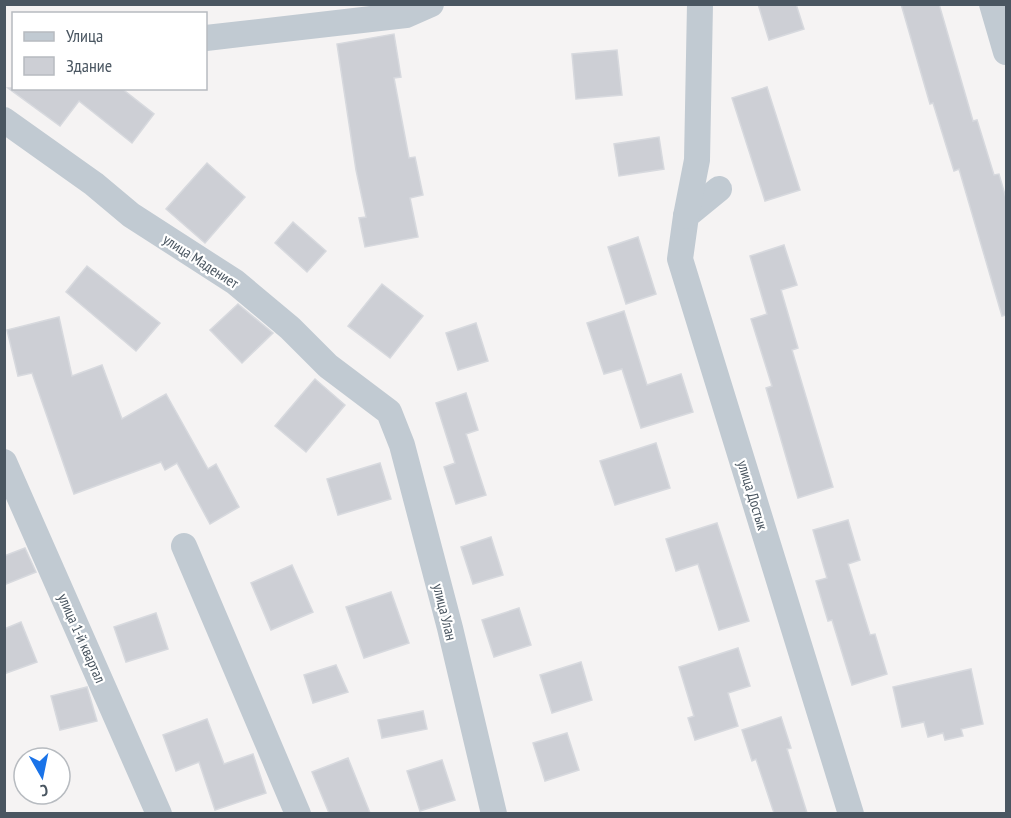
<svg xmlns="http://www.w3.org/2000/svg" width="1011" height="818" viewBox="0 0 1011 818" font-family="'PT Sans Narrow',sans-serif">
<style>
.building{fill:#cdcfd5;stroke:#d7d9de;stroke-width:1.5}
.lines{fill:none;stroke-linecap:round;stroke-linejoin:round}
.street{stroke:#c1cad2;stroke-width:26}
.labels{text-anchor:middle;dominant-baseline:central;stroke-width:4.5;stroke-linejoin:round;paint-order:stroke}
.street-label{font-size:15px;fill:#4a5661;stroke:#fff}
</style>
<rect width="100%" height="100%" fill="#f5f3f3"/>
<g class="building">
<path d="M 758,4 L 796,4 L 804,29 L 769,40 Z"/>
<path d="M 901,4 L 939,4 L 973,121 L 977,120 L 994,175 L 999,174 L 1006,198 L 1006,315 L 1002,316 L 959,169 L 954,171 L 933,103 L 930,104 Z"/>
<path d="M 394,34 L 401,77 L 394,78 L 409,158 L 415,157 L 423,195 L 410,198 L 418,237 L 365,247 L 359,218 L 366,217 L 356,170 L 337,44 Z"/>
<path d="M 617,50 L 622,95 L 576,99 L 572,54 Z"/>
<path d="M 767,87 L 800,190 L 765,201 L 732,98 Z"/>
<path d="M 8,88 L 121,88 L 154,114 L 132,143 L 79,101 L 60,126 Z"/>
<path d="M 659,137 L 664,169 L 619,176 L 614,144 Z"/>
<path d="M 207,163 L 245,197 L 205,243 L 166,209 Z"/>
<path d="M 293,222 L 326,251 L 307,272 L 275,243 Z"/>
<path d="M 638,237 L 656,294 L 626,304 L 608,247 Z"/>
<path d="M 784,245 L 797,285 L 781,290 L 798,348 L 792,350 L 833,487 L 798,498 L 766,388 L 772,386 L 751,319 L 767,314 L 750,256 Z"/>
<path d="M 87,266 L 160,323 L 136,351 L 66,292 Z"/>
<path d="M 382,284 L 423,316 L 390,358 L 348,326 Z"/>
<path d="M 238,304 L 273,333 L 242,363 L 210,330 Z"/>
<path d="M 624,311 L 647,385 L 681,374 L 693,412 L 641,428 L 622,369 L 604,374 L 587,323 Z"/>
<path d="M 59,317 L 72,376 L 102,365 L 122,419 L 166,394 L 208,469 L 216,464 L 239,507 L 210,524 L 177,463 L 165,470 L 161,462 L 74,494 L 32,373 L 18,376 L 7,330 Z"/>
<path d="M 476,323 L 488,361 L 458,370 L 446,333 Z"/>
<path d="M 315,379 L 345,405 L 306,452 L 275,426 Z"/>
<path d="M 466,393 L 478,430 L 466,434 L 486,495 L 456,504 L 444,467 L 455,463 L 436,403 Z"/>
<path d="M 656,443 L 670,488 L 615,505 L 600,461 Z"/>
<path d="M 380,463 L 391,499 L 338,515 L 327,479 Z"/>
<path d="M 848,520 L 860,560 L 848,564 L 870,635 L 875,634 L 887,674 L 852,685 L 832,620 L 828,621 L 816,581 L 827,578 L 813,530 Z"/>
<path d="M 717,523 L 749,621 L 719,630 L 698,564 L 676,571 L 666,539 Z"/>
<path d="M 491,537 L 503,575 L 473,584 L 461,547 Z"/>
<path d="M 25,548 L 36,572 L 4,585 L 4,556 Z"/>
<path d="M 292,565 L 313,612 L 271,630 L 251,583 Z"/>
<path d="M 391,592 L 409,643 L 364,658 L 346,607 Z"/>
<path d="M 519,608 L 531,645 L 494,657 L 482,620 Z"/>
<path d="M 156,613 L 168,649 L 126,662 L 114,627 Z"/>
<path d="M 21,622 L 37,662 L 4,674 L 4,629 Z"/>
<path d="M 738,648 L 750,686 L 728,693 L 738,726 L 695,740 L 688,718 L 694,716 L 679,667 Z"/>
<path d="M 581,662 L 592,700 L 552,713 L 540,675 Z"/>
<path d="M 336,665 L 348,692 L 313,703 L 304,675 Z"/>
<path d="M 971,669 L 983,724 L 961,729 L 963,736 L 945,740 L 943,733 L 928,737 L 924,722 L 902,727 L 893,687 Z"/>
<path d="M 87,687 L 97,721 L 60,730 L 51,696 Z"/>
<path d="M 423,711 L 427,729 L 382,738 L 378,720 Z"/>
<path d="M 781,717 L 791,748 L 787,749 L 807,813 L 774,813 L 756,759 L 752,761 L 742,730 Z"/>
<path d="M 207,719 L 224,764 L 253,754 L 266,793 L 215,810 L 199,762 L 176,771 L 163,735 Z"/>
<path d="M 567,733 L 579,770 L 545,781 L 533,743 Z"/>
<path d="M 348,758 L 370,813 L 329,813 L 312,772 Z"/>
<path d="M 442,760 L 455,800 L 420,811 L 407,771 Z"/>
</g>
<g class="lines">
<g class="street">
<path d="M 992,4 L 1006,52"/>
<path d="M 206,38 L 406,15 L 431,4"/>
<path d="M 4,120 L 94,184 L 131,215 L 235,282 L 290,328 L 328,366 L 389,412 L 402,445 L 450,628 L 494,814"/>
<path d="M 719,189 L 686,216 L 680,259 L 851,814"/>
<path d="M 686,216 L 697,160 L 700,4"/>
<path d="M 4,462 L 159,814"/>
<path d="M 184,546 L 298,814"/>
</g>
</g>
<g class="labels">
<g class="street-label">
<text transform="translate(201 261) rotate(33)">улица Мадениет</text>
<text transform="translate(753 495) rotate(73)">улица Достык</text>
<text transform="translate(445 612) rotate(76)">улица Улан</text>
<text transform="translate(82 638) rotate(66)">улица 1-й квартал</text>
</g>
</g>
<rect width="1011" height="818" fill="none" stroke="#4a5661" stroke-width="12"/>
<rect x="12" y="12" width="195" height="78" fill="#ffffff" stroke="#b7bbc0" stroke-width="1.5"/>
<rect x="24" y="32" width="30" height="9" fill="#c1cad2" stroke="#b7bbc0" stroke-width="1.5"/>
<text x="66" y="42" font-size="18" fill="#4a5661">Улица</text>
<rect x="24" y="57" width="30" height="18" fill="#cdcfd5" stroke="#b7bbc0" stroke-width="1.5"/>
<text x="66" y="72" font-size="18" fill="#4a5661">Здание</text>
<g transform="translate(42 776) rotate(171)"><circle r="28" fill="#ffffff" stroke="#b7bbc0" stroke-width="1.5"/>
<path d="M0-4.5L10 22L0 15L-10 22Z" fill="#1a73e8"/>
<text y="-9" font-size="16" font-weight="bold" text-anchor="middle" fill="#4a5661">С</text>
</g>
</svg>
